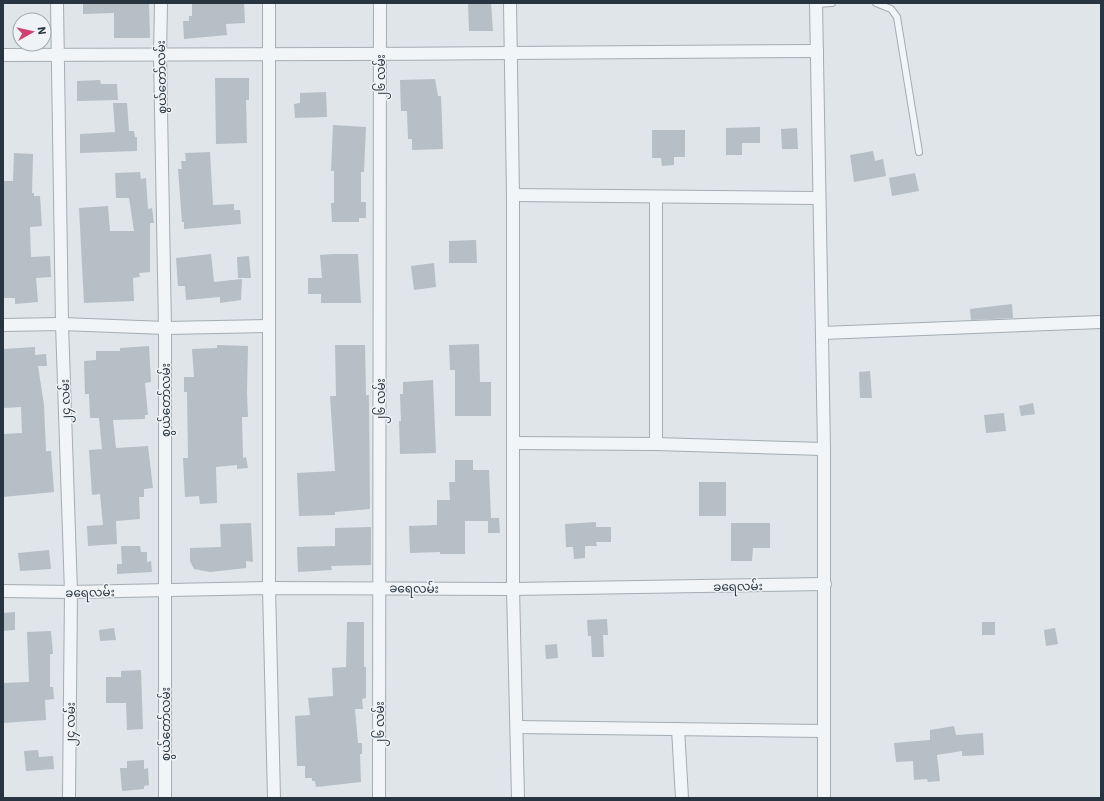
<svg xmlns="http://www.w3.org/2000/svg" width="1104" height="801" viewBox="0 0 1104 801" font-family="'IBM Plex Sans','Noto Sans Myanmar',sans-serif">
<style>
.building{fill:#b6bfc6}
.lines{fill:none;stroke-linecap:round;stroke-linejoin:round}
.service-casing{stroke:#a4adb3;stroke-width:8}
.minor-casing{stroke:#a4adb3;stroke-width:14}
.service{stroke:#f2f5f7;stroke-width:6}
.minor{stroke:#f2f5f7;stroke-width:12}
.labels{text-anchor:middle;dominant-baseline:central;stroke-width:3;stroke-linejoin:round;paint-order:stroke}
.street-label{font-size:12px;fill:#283540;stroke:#eff3f6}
</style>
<rect width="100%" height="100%" fill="#dfe5e9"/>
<g class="building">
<path d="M 83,3 L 149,3 L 150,38 L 114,38 L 114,13 L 83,14 Z"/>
<path d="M 192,3 L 244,3 L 245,23 L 226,24 L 227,35 L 184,39 L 183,21 L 189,21 L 189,16 L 192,16 Z"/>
<path d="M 468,3 L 491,3 L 493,31 L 469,31 Z"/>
<path d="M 215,78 L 249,78 L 249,100 L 246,100 L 247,143 L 216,144 Z"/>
<path d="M 435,79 L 438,96 L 441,96 L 443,149 L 412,150 L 412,139 L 408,139 L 407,111 L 401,111 L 400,80 Z"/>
<path d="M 100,80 L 101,84 L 117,84 L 118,100 L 77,101 L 77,81 Z"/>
<path d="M 326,92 L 327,117 L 295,118 L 294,104 L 300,103 L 300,93 Z"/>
<path d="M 113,103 L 127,103 L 129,131 L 134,131 L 135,137 L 137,137 L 137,151 L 80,153 L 80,134 L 115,132 Z"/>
<path d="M 333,125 L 366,127 L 364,172 L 361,172 L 361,202 L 366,202 L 366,218 L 359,218 L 359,222 L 332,222 L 331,203 L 334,203 L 334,171 L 331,171 Z"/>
<path d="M 760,127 L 760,143 L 742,143 L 742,155 L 726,155 L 726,128 Z"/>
<path d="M 797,128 L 798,149 L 782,149 L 781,129 Z"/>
<path d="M 652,130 L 685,130 L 685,157 L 674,157 L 674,165 L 662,166 L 661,158 L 652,158 Z"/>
<path d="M 873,151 L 875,161 L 883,159 L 886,176 L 854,182 L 850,155 Z"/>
<path d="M 210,152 L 213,205 L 234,204 L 234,210 L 240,210 L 241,224 L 184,229 L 184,222 L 182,222 L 178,169 L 182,169 L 181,161 L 186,161 L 185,153 Z"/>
<path d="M 14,153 L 33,154 L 32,193 L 34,193 L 34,196 L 40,196 L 42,226 L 30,227 L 31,257 L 50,256 L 51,277 L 36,278 L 38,302 L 15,304 L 15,298 L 3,298 L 3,181 L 13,181 Z"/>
<path d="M 140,172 L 141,179 L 146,178 L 148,209 L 152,208 L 154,223 L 150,223 L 150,272 L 139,273 L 140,277 L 133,278 L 134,301 L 84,303 L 79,208 L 108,206 L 110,231 L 134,231 L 129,198 L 116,198 L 115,173 Z"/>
<path d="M 915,173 L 919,191 L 892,196 L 889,178 Z"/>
<path d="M 476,240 L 477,263 L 449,263 L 449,241 Z"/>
<path d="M 211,254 L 214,282 L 242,279 L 241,300 L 220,303 L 220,297 L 186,300 L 185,286 L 178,286 L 176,258 Z"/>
<path d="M 334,254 L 358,254 L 361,303 L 321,303 L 321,294 L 308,294 L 308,278 L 322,278 L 320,255 Z"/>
<path d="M 249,256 L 251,278 L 238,278 L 237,257 Z"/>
<path d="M 434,263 L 436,287 L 414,290 L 411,266 Z"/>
<path d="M 1012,304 L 1013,318 L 971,320 L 970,309 Z"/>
<path d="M 479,344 L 480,382 L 491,382 L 491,416 L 455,416 L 455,370 L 450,370 L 449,345 Z"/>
<path d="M 217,345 L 248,346 L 247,392 L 248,417 L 242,417 L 243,458 L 246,457 L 248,468 L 237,469 L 237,465 L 216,467 L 217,503 L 200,504 L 199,496 L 185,497 L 183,458 L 188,458 L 187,392 L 184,392 L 184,377 L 194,377 L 192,349 L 217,348 Z"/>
<path d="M 335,345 L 365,345 L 366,395 L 369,395 L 370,509 L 335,512 L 335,515 L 299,516 L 297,473 L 335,471 L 330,396 L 336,396 Z"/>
<path d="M 149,346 L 151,382 L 145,383 L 148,415 L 145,415 L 145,419 L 113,420 L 116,448 L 148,446 L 153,488 L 144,489 L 144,497 L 139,497 L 140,519 L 116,521 L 117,544 L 88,546 L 87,526 L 103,525 L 100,494 L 92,495 L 89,450 L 102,449 L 99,418 L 90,418 L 89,394 L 85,394 L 84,361 L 96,360 L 96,351 L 120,351 L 120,348 Z"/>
<path d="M 35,347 L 35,355 L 46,354 L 47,366 L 38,366 L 44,405 L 46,451 L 51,451 L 54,492 L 3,497 L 3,434 L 22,433 L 21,407 L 3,408 L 3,349 Z"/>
<path d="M 870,371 L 872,398 L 860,398 L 859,372 Z"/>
<path d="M 433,380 L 436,453 L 400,454 L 399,421 L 401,421 L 400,394 L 403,394 L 403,382 Z"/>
<path d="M 1033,403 L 1035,414 L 1021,416 L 1019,406 Z"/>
<path d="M 1004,413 L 1006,431 L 986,433 L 984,415 Z"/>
<path d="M 455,460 L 473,460 L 473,470 L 489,470 L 491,518 L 499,518 L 500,533 L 488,533 L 488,521 L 465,521 L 465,554 L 440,554 L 440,552 L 410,553 L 409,526 L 437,525 L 437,500 L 450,500 L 449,482 L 455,482 Z"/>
<rect x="699" y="482" width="27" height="34"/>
<path d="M 596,522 L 596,527 L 611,527 L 611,542 L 596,542 L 597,546 L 585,546 L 585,558 L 574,559 L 573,547 L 566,547 L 565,524 Z"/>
<path d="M 251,523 L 253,562 L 246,561 L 246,568 L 210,572 L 194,569 L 190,561 L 190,548 L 221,547 L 220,524 Z"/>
<path d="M 731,523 L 770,523 L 770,548 L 753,548 L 752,561 L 731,561 Z"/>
<path d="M 371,527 L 371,565 L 331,566 L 332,570 L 298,572 L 297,547 L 335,546 L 335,528 Z"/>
<path d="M 121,546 L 140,546 L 141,552 L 147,552 L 147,562 L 151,561 L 152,572 L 117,574 L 117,564 L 122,564 Z"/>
<path d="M 49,550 L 51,569 L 20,571 L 18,553 Z"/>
<path d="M 15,612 L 15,630 L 3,631 L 3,613 Z"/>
<path d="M 607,619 L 608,635 L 603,635 L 604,657 L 592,657 L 591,636 L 588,636 L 587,620 Z"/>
<path d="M 347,622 L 364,622 L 364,667 L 366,667 L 366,698 L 362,699 L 363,709 L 355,709 L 358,743 L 362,743 L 362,754 L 360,754 L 361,782 L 316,787 L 315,781 L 312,781 L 312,778 L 305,778 L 305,766 L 297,766 L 295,716 L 310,715 L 308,698 L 333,696 L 332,668 L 346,667 Z"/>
<rect x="982" y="622" width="13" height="13"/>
<path d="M 114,628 L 116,640 L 100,641 L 99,630 Z"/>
<path d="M 1055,628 L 1058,644 L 1046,646 L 1044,630 Z"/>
<path d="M 51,631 L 53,654 L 50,654 L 50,687 L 53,687 L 54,699 L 45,700 L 46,720 L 3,723 L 3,683 L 29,682 L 27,632 Z"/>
<path d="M 557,644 L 558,658 L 546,659 L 545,645 Z"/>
<path d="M 141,670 L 143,729 L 127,730 L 126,703 L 106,703 L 106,677 L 121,677 L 121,671 Z"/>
<path d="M 954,726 L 956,735 L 983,733 L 984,755 L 962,756 L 962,751 L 937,755 L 940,781 L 928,782 L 927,779 L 914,780 L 913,761 L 896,762 L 894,743 L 930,740 L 930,730 Z"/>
<path d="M 38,750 L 39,757 L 53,756 L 54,769 L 26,771 L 24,751 Z"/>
<path d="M 144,760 L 144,769 L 148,768 L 149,785 L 144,786 L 144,789 L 122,791 L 120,768 L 127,768 L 127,761 Z"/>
</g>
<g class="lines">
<g class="service-casing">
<g id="service">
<path d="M 876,3 L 891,9 L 897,17 L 919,152"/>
<path d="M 816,4 L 832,3"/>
</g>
</g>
<g class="minor-casing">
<g id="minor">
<path d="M 57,3 L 62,324 L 71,592 L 69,798"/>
<path d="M 161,3 L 160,56 L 165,328 L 165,798"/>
<path d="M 269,3 L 269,588 L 274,798"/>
<path d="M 510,3 L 513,195 L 513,589 L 518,798"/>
<path d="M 816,3 L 824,449 L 824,798"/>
<path d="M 3,55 C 274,56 546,52 817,51"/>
<path d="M 513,195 L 819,198"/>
<path d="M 3,325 L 62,324 L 165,328 L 268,326"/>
<path d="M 822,333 L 1101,322"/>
<path d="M 514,443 L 656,444 L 824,449"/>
<path d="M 656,444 L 656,198"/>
<path d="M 3,591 L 71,592 L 269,588 L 513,589 L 825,584"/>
<path d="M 517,727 L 823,731"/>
<path d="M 678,729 L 682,798"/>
<path d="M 379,798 L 380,3"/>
</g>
</g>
<use href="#service" class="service"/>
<use href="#minor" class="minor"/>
</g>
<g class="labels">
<g class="street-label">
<text transform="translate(161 77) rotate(-91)">စွယ်တော်လမ်း</text>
<text transform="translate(380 77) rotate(-90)">၂၆ လမ်း</text>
<text transform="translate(165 400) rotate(-90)">စွယ်တော်လမ်း</text>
<text transform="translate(65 401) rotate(-92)">၂၄ လမ်း</text>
<text transform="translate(380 401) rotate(-90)">၂၆ လမ်း</text>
<text transform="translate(738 586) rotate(-1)">ခရေလမ်း</text>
<text transform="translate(414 588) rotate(1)">ခရေလမ်း</text>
<text transform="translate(90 592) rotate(-1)">ခရေလမ်း</text>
<text transform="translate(70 724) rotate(-89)">၂၄ လမ်း</text>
<text transform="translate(165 724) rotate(-90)">စွယ်တော်လမ်း</text>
<text transform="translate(379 724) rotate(-90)">၂၆ လမ်း</text>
</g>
</g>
<rect width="1104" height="801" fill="none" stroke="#283540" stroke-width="8"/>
<g transform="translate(32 32) rotate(82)"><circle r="19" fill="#eff3f6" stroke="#9fa7ad"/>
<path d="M0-3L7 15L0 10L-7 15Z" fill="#d04171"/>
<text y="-6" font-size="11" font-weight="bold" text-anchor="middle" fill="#283540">N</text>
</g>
</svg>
